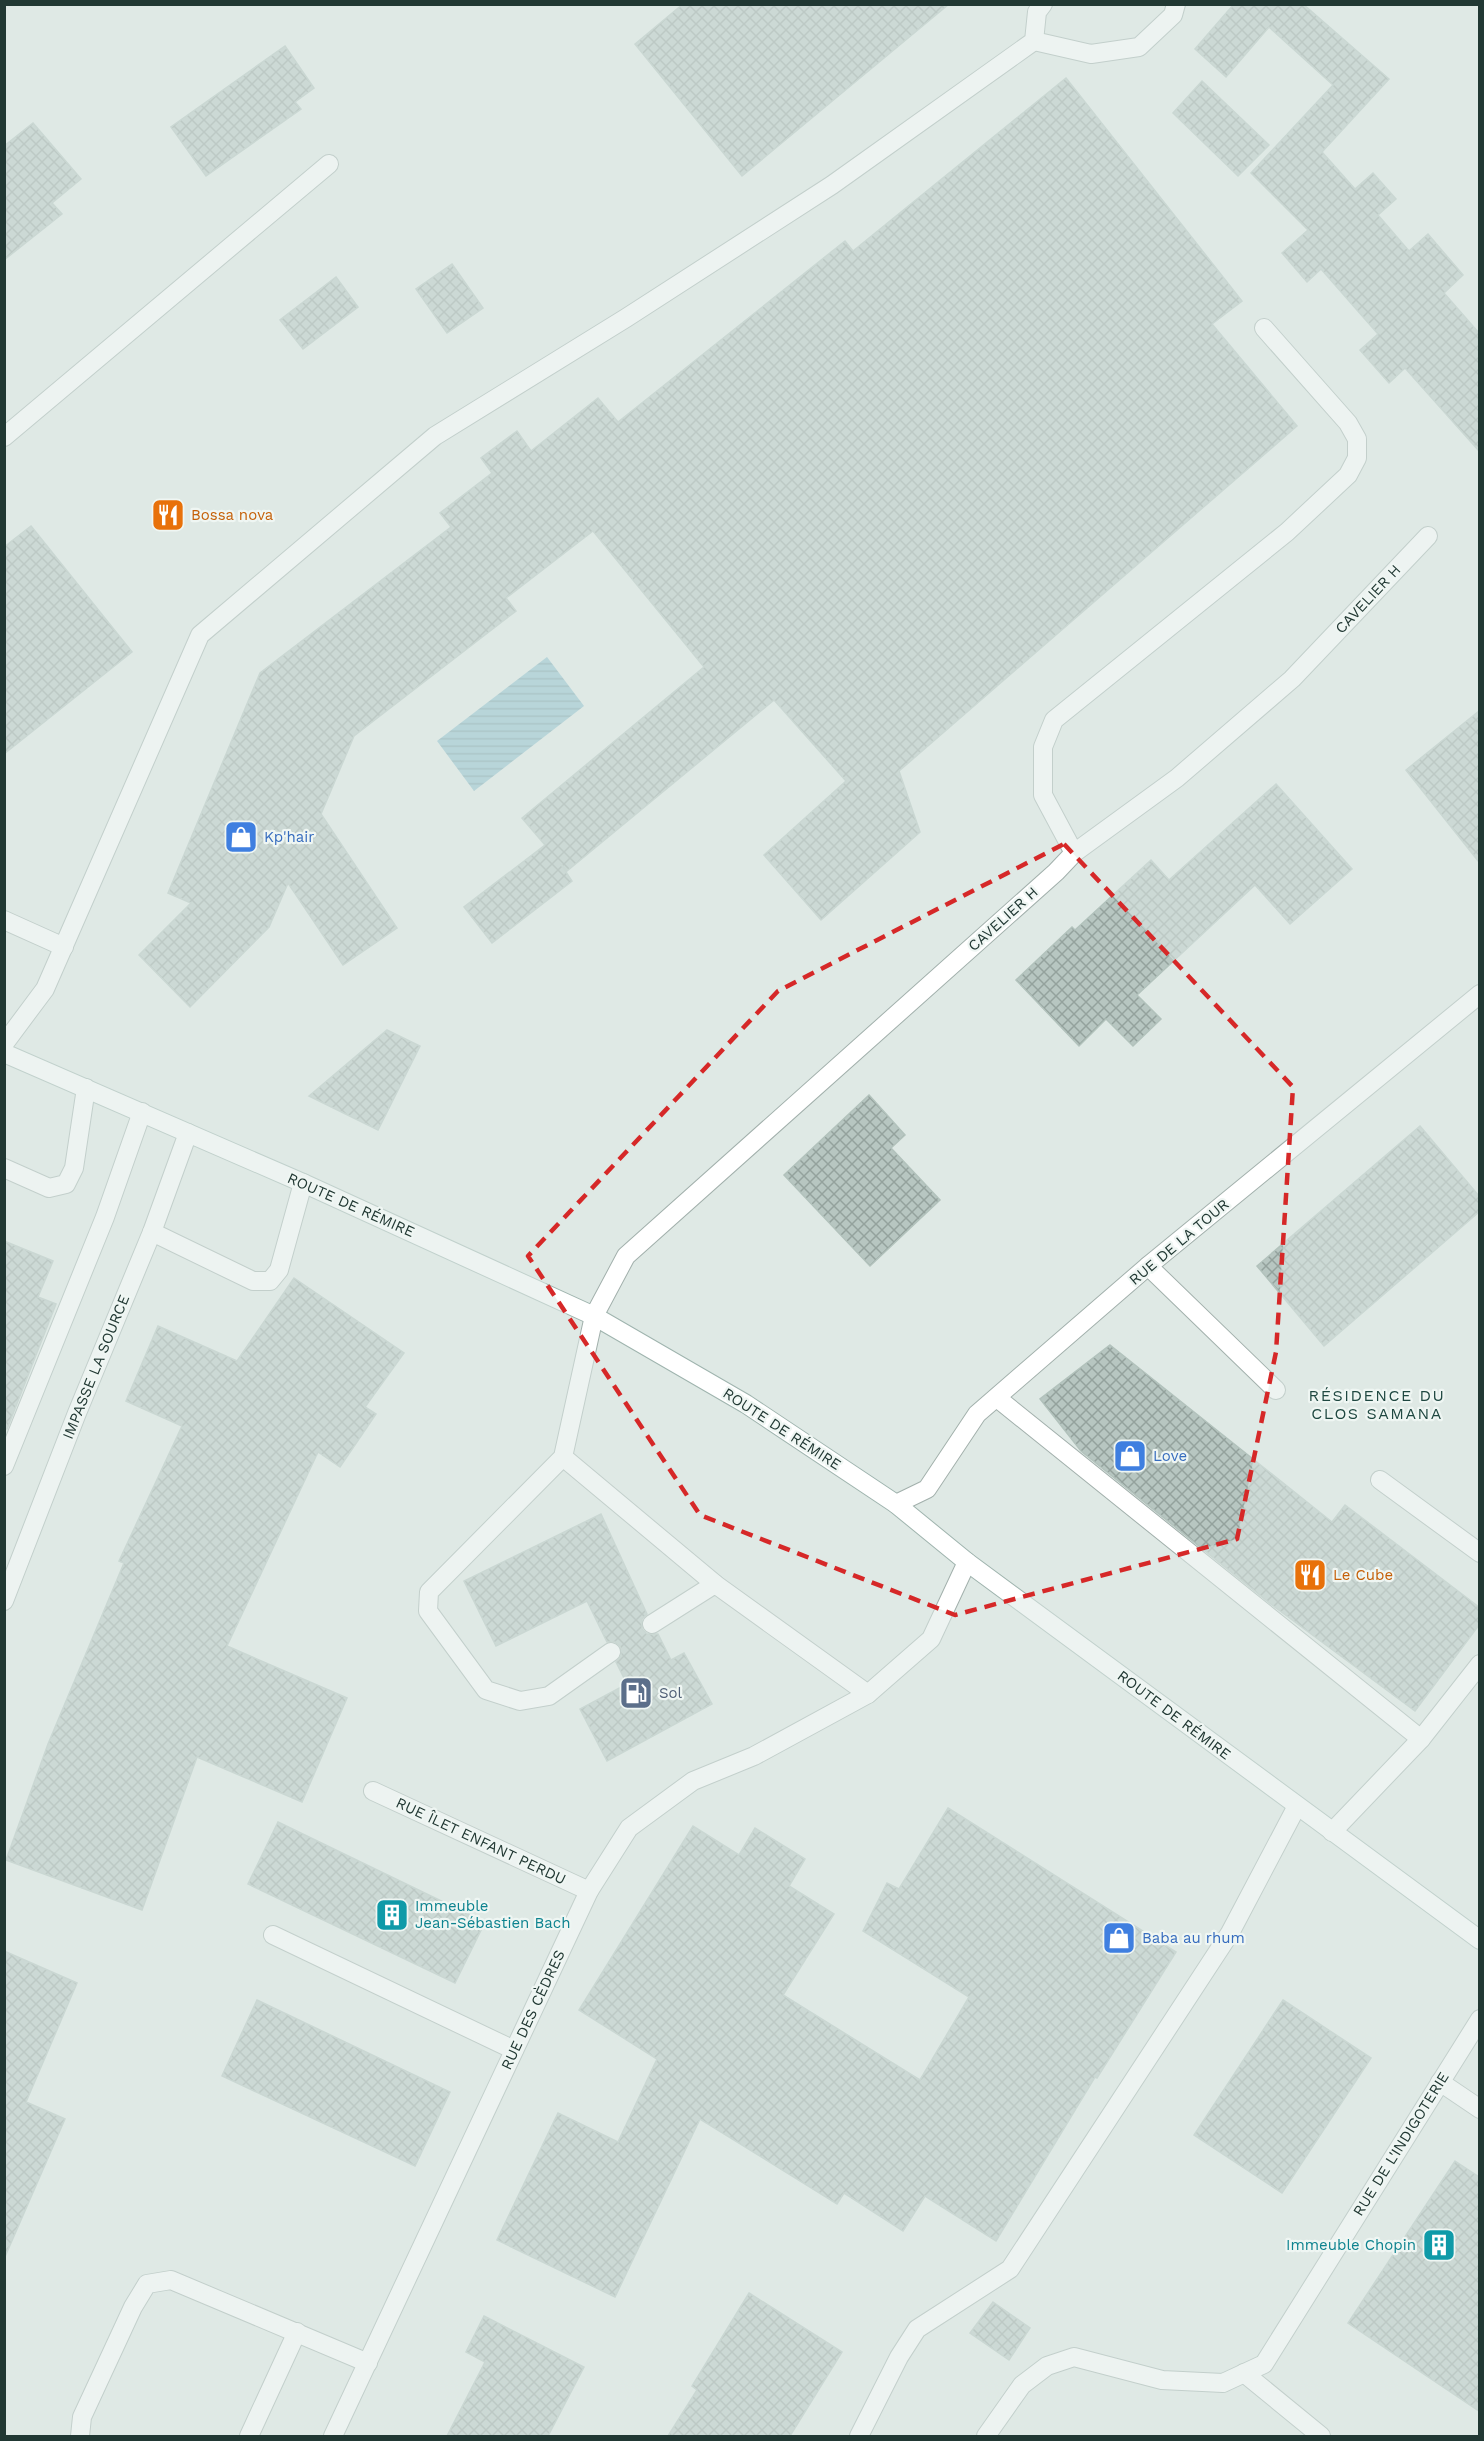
<svg xmlns="http://www.w3.org/2000/svg" width="1484" height="2441" viewBox="0 0 1484 2441" font-family="'Work Sans',sans-serif">
<style>
.water{fill:url(#water-rules)}
.building{fill:url(#building-cross-hatch);stroke:#b2c2bc;stroke-width:1.5}
.lines{fill:none;stroke-linecap:round;stroke-linejoin:round}
.lane-casing{stroke:#a2b0ac;stroke-width:20}
.street-casing{stroke:#a2b0ac;stroke-width:20}
.secondary-casing{stroke:#9fb4ae;stroke-width:20}
.lane{stroke:#fff;stroke-width:18}
.street{stroke:#fff;stroke-width:18}
.secondary{stroke:#fff;stroke-width:18}
.marked{fill:none;stroke:#d62828;stroke-width:4.5;stroke-dasharray:12 8;stroke-linejoin:round}
.labels{text-anchor:middle;dominant-baseline:central;stroke-width:4.5;stroke-linejoin:round;paint-order:stroke}
.food-label{font-size:15px;fill:#c56008;stroke:#eff6f3;text-anchor:start}
.street-label{font-size:15px;fill:#213833;stroke:#eff6f3}
.shop-label{font-size:15px;fill:#366cbe;stroke:#eff6f3;text-anchor:start}
.service-label{font-size:15px;fill:#4e5e75;stroke:#eff6f3;text-anchor:start}
.culture-label{font-size:15px;fill:#0d838f;stroke:#eff6f3;text-anchor:start}
.neighbourhood-label{font-size:16px;letter-spacing:1.5px;fill:#1f4841;stroke:#eff6f3}
</style>
<defs>
<pattern id="water-rules" width="6" height="5" patternUnits="userSpaceOnUse" patternTransform="scale(1.5)"><rect width="6" height="5" fill="#8abdcb"/><path d="M0 2.5h6" fill="none" stroke="#709ba5"/></pattern>
<pattern id="building-cross-hatch" width="8" height="8" patternUnits="userSpaceOnUse" patternTransform="scale(1.5)"><rect width="8" height="8" fill="#b7c6c1"/><path d="M0 0l8 8M0 8l8-8" fill="none" stroke="#94a29d"/></pattern>
</defs>
<rect width="100%" height="100%" fill="#dfe9e5"/>
<path class="water" d="M 547,657 L 584,706 L 474,791 L 437,741 Z"/>
<g class="building">
<path d="M 683,4 L 949,4 L 742,176 L 635,44 Z"/>
<path d="M 1234,4 L 1303,4 L 1389,79 L 1322,152 L 1355,189 L 1373,173 L 1396,199 L 1378,215 L 1409,251 L 1428,234 L 1463,275 L 1444,293 L 1479,333 L 1479,451 L 1405,368 L 1389,383 L 1360,350 L 1378,334 L 1321,269 L 1307,282 L 1282,253 L 1308,230 L 1251,173 L 1333,85 L 1269,27 L 1226,77 L 1195,49 Z"/>
<path d="M 285,46 L 314,88 L 295,102 L 301,109 L 206,176 L 171,127 Z"/>
<path d="M 1066,78 L 1242,301 L 1212,324 L 1297,426 L 899,771 L 920,832 L 821,920 L 764,855 L 846,781 L 774,700 L 567,871 L 560,863 L 572,881 L 492,943 L 464,907 L 545,845 L 522,818 L 704,667 L 593,531 L 506,598 L 516,611 L 354,736 L 321,814 L 397,928 L 343,965 L 288,883 L 269,927 L 190,1007 L 139,955 L 191,903 L 168,893 L 260,673 L 451,527 L 440,513 L 492,473 L 481,458 L 517,431 L 531,451 L 598,398 L 618,422 L 845,241 L 853,251 Z"/>
<path d="M 1202,81 L 1269,145 L 1238,176 L 1173,113 Z"/>
<path d="M 33,123 L 81,179 L 52,203 L 62,214 L 4,260 L 4,146 Z"/>
<path d="M 452,264 L 483,308 L 447,333 L 416,289 Z"/>
<path d="M 336,277 L 358,307 L 303,349 L 280,320 Z"/>
<path d="M 31,526 L 132,652 L 4,754 L 4,547 Z"/>
<path d="M 1479,711 L 1479,862 L 1406,770 Z"/>
<path d="M 1276,784 L 1352,869 L 1290,924 L 1255,885 L 1137,995 L 1161,1019 L 1133,1046 L 1106,1019 L 1079,1046 L 1016,980 L 1072,927 L 1075,930 L 1151,860 L 1169,880 Z"/>
<path d="M 387,1030 L 420,1046 L 378,1130 L 309,1096 Z"/>
<path d="M 869,1095 L 905,1135 L 891,1148 L 940,1200 L 870,1266 L 784,1175 Z"/>
<path d="M 1420,1126 L 1479,1196 L 1479,1212 L 1324,1346 L 1257,1266 Z"/>
<path d="M 4,1241 L 53,1261 L 38,1297 L 56,1304 L 7,1429 L 4,1429 Z"/>
<path d="M 294,1278 L 404,1353 L 365,1407 L 376,1414 L 340,1467 L 318,1452 L 227,1646 L 347,1698 L 302,1802 L 197,1757 L 142,1910 L 6,1860 L 48,1744 L 124,1563 L 119,1561 L 182,1426 L 126,1401 L 158,1326 L 237,1361 Z"/>
<path d="M 1110,1345 L 1332,1522 L 1345,1505 L 1479,1607 L 1479,1625 L 1415,1711 L 1272,1605 L 1081,1451 L 1040,1399 Z"/>
<path d="M 601,1514 L 647,1614 L 642,1619 L 642,1629 L 647,1634 L 658,1634 L 671,1660 L 684,1653 L 712,1704 L 607,1761 L 580,1709 L 627,1684 L 616,1662 L 621,1656 L 620,1646 L 615,1642 L 607,1642 L 587,1601 L 496,1646 L 464,1581 Z"/>
<path d="M 948,1808 L 1176,1952 L 1097,2078 L 1095,2077 L 996,2241 L 925,2196 L 903,2231 L 844,2193 L 837,2204 L 700,2119 L 615,2297 L 497,2240 L 558,2113 L 618,2142 L 657,2059 L 579,2010 L 693,1826 L 739,1855 L 755,1828 L 805,1859 L 789,1886 L 834,1914 L 783,1995 L 920,2080 L 969,1997 L 863,1931 L 887,1883 L 899,1889 Z"/>
<path d="M 278,1822 L 485,1922 L 455,1983 L 248,1884 Z"/>
<path d="M 4,1951 L 77,1983 L 26,2102 L 65,2119 L 4,2259 Z"/>
<path d="M 257,2000 L 450,2092 L 415,2166 L 222,2076 Z"/>
<path d="M 1283,2000 L 1371,2058 L 1282,2193 L 1194,2135 Z"/>
<path d="M 1455,2161 L 1479,2177 L 1479,2411 L 1348,2323 Z"/>
<path d="M 749,2293 L 842,2352 L 790,2436 L 668,2436 L 697,2390 L 692,2386 Z"/>
<path d="M 993,2302 L 1030,2328 L 1009,2360 L 970,2333 Z"/>
<path d="M 484,2316 L 584,2367 L 548,2436 L 447,2436 L 485,2362 L 466,2352 Z"/>
</g>
<g class="lines">
<g class="lane-casing">
<g id="lane">
<path d="M 1034,41 L 1091,54 L 1139,47 L 1173,15 L 1176,4"/>
<path d="M 4,920 L 64,947"/>
<path d="M 4,1044 L 45,989 L 200,635 L 435,436 L 626,318 L 832,185 L 1034,41 L 1037,12 L 1043,4"/>
<path d="M 4,1168 L 49,1188 L 66,1184 L 74,1168 L 86,1088"/>
<path d="M 152,1232 L 253,1281 L 270,1281 L 279,1270 L 303,1183"/>
<path d="M 1148,1266 L 1276,1390"/>
<path d="M 594,1316 L 563,1457 L 429,1592 L 428,1611 L 486,1690 L 520,1701 L 549,1696 L 611,1652"/>
<path d="M 997,1398 L 1421,1739"/>
<path d="M 563,1457 L 715,1584"/>
<path d="M 4,1466 L 105,1217 L 142,1112"/>
<path d="M 1380,1480 L 1480,1553"/>
<path d="M 652,1624 L 715,1584 L 868,1694"/>
<path d="M 373,1791 L 589,1891"/>
<path d="M 1332,1832 L 1421,1739 L 1480,1664"/>
<path d="M 273,1935 L 514,2050"/>
<path d="M 1440,2082 L 1480,2109"/>
<path d="M 1244,2373 L 1321,2436"/>
<path d="M 80,2436 L 82,2417 L 133,2307 L 147,2284 L 171,2280 L 368,2363"/>
<path d="M 249,2436 L 297,2332"/>
<path d="M 859,2436 L 899,2357 L 917,2329 L 1010,2269 L 1230,1933 L 1297,1806"/>
<path d="M 986,2436 L 1022,2385 L 1047,2366 L 1074,2357 L 1162,2380 L 1223,2383 L 1264,2364 L 1480,2019"/>
</g>
</g>
<g class="street-casing">
<g id="street">
<path d="M 4,437 L 329,164"/>
<path d="M 1074,853 L 1043,795 L 1043,747 L 1054,720 L 1287,532 L 1348,475 L 1357,458 L 1357,439 L 1348,423 L 1264,328"/>
<path d="M 594,1316 L 626,1256 L 1056,872 L 1074,853 L 1177,778 L 1292,679 L 1428,536"/>
<path d="M 896,1504 L 927,1489 L 977,1414 L 1148,1266 L 1480,994"/>
<path d="M 4,1601 L 77,1413 L 152,1232 L 188,1133"/>
<path d="M 333,2436 L 589,1891 L 629,1828 L 693,1781 L 754,1756 L 868,1694 L 931,1639 L 967,1562"/>
</g>
</g>
<g class="secondary-casing">
<path id="secondary" d="M 4,1053 L 303,1183 L 594,1316 L 746,1404 L 896,1504 L 967,1562 L 1480,1940"/>
</g>
<use href="#lane" class="lane"/>
<use href="#street" class="street"/>
<use href="#secondary" class="secondary"/>
</g>
<path d="M0 0H1484V2441H0ZM 1064,844 L 1293,1087 L 1276,1352 L 1237,1539 L 955,1615 L 700,1515 L 528,1256 L 778,991 Z" fill="#dfe9e5" fill-opacity=".55" fill-rule="evenodd"/>
<path class="marked" d="M 1064,844 L 1293,1087 L 1276,1352 L 1237,1539 L 955,1615 L 700,1515 L 528,1256 L 778,991 Z"/>
<defs>
<g id="restaurant-square" transform="scale(1.725)"><rect x="-9" y="-9" width="18" height="18" rx="4" fill="#e8710a" stroke="#eff6f3"/><path d="M-5-6h1v4h1v-4h1v4h1v-4h1v5L-1.5 .5V6h-2V.5L-5-1ZM5-6V6H3V1.5H1.5Q1.5-4 5-6Z" fill="#fff"/></g>
<g id="shop-square" transform="scale(1.725)"><rect x="-9" y="-9" width="18" height="18" rx="4" fill="#3f7fe0" stroke="#eff6f3"/><path d="M-5-2.5h2.3a2.7 3.5 0 0 1 5.4 0H5L5.5 6h-11ZM-1.5-2.5h3a1.5 2.3 0 0 0-3 0Z" fill="#fff"/></g>
<g id="fuel-square" transform="scale(1.725)"><rect x="-9" y="-9" width="18" height="18" rx="4" fill="#5c6f8a" stroke="#eff6f3"/><path d="M-5.5-6h7V0h2V4h1.3V-2.5L3-4.5l.8-.8L6-3V5H2.5V1h-1V6h-7ZM-4.2-4.7v3.2H.2V-4.7Z" fill="#fff"/></g>
<g id="building-square" transform="scale(1.725)"><rect x="-9" y="-9" width="18" height="18" rx="4" fill="#0f9aa8" stroke="#eff6f3"/><path d="M-4-6H4V6H1V3H-1V6H-4ZM-2.5-4.3h1.7v1.8h-1.7ZM.8-4.3h1.7v1.8H.8ZM-2.5-1h1.7V.8h-1.7ZM.8-1h1.7V.8H.8Z" fill="#fff"/></g>
</defs>
<g fill-rule="evenodd">
<use href="#restaurant-square" x="168" y="515"/>
<use href="#shop-square" x="241" y="837"/>
<use href="#shop-square" x="1130" y="1456"/>
<use href="#restaurant-square" x="1310" y="1575"/>
<use href="#fuel-square" x="636" y="1693"/>
<use href="#building-square" x="392" y="1915"/>
<use href="#shop-square" x="1119" y="1938"/>
<use href="#building-square" x="1439" y="2245"/>
</g>
<g class="labels">
<g class="food-label">
<text x="191" y="515">Bossa nova</text>
<text x="1333" y="1575">Le Cube</text>
</g>
<g class="street-label">
<text transform="translate(1368 599) rotate(-47)">CAVELIER H</text>
<text transform="translate(1003 919) rotate(-42)">CAVELIER H</text>
<text transform="translate(351 1205) rotate(24)">ROUTE DE RÉMIRE</text>
<text transform="translate(1179 1242) rotate(-40)">RUE DE LA TOUR</text>
<text transform="translate(96 1367) rotate(-68)">IMPASSE LA SOURCE</text>
<text transform="translate(782 1429) rotate(33)">ROUTE DE RÉMIRE</text>
<text transform="translate(1174 1715) rotate(37)">ROUTE DE RÉMIRE</text>
<text transform="translate(481 1841) rotate(25)">RUE ÎLET ENFANT PERDU</text>
<text transform="translate(533 2010) rotate(-65)">RUE DES CÈDRES</text>
<text transform="translate(1401 2144) rotate(-58)">RUE DE L'INDIGOTERIE</text>
</g>
<g class="shop-label">
<text x="264" y="837">Kp'hair</text>
<text x="1153" y="1456">Love</text>
<text x="1142" y="1938">Baba au rhum</text>
</g>
<g class="service-label">
<text x="659" y="1693">Sol</text>
</g>
<g class="culture-label">
<text x="415" y="1906">Immeuble<tspan x="415" dy="17">Jean-Sébastien Bach</tspan></text>
<text x="1416" y="2245" text-anchor="end">Immeuble Chopin</text>
</g>
<g class="neighbourhood-label">
<text x="1377" y="1395">RÉSIDENCE DU<tspan x="1377" dy="18">CLOS SAMANA</tspan></text>
</g>
</g>
<rect width="1484" height="2441" fill="none" stroke="#213833" stroke-width="12"/>
</svg>
